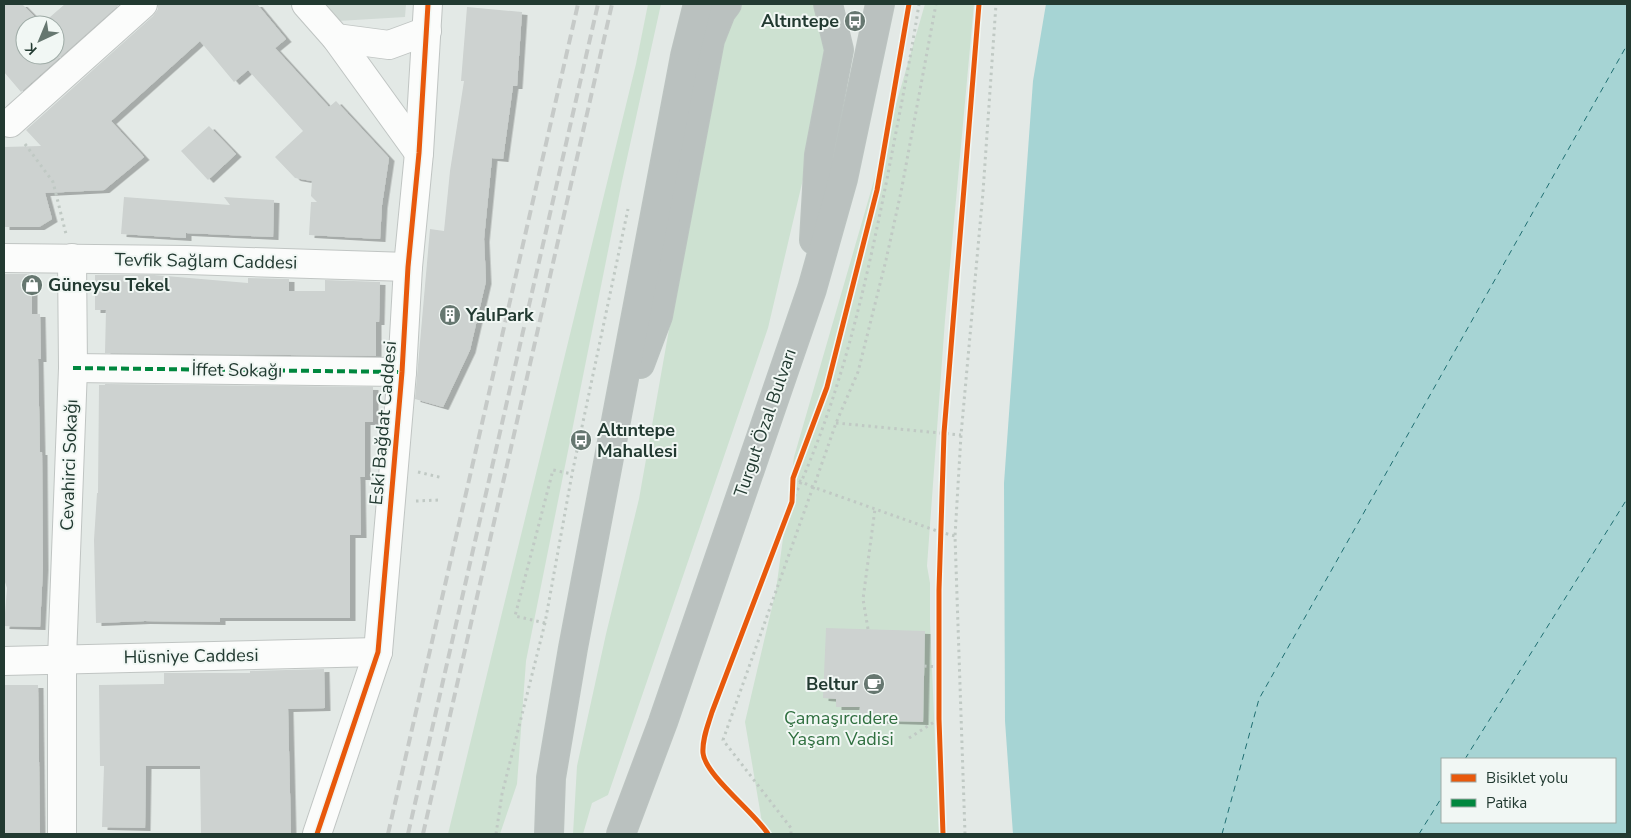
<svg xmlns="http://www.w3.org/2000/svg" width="1631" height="838" viewBox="0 0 1631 838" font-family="'Nunito Sans',sans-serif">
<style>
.built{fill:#d1dad5}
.green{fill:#cde1d1}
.water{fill:#a6d4d4;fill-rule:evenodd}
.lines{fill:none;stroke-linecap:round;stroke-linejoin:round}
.ferry{stroke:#206f72;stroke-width:1;stroke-dasharray:6 5;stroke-linecap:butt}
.building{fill:#cdd2d0;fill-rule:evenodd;filter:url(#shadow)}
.minor-casing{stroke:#c0c5c3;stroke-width:30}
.highway-casing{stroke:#bcc4c1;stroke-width:30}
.path{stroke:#c0c9c4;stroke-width:3;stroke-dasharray:2.5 4;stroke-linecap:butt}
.minor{stroke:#fbfcfb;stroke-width:28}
.highway{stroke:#bac1bf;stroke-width:28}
.rail{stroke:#c6cac8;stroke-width:4;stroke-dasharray:10 5;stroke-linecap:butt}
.quiet{stroke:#00873e;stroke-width:4;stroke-dasharray:8 4;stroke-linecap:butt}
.cycleway-casing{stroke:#f1f7f4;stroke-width:8}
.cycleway{stroke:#e8590c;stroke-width:5}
.labels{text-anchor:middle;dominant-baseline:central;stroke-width:4;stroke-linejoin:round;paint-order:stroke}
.poi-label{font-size:18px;font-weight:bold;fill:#223a31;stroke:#f1f7f4;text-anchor:start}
.street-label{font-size:18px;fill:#223a31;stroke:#f1f7f4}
.park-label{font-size:18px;fill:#2f6f3f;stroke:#f1f7f4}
</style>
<defs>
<filter id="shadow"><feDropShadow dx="5.5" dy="3" stdDeviation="0" flood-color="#0004"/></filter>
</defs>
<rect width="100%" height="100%" fill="#e3e9e6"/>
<path class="built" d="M 322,4 L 406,4 L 405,17 L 338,21 Z"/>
<g class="green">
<path d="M 648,4 L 661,4 L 622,181 L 526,661 L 517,784 L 500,834 L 448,834 L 636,64 Z"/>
<path d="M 740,4 L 813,5 L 825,33 L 827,77 L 768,328 L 608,795 L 592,803 L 583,834 L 573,834 L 577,766 L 606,634 L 639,499 L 720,41 Z"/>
<path d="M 925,4 L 974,4 L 945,320 L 927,566 L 930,583 L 930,621 L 939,834 L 764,834 L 745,722 L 776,590 L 794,457 Z"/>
</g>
<path class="water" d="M 1046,4 L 1627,4 L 1627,834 L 1013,834 L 1005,721 L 1004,483 L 1033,81 ZM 1442,759 L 1615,759 L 1615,822 L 1442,822 Z"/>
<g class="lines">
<g class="ferry">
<path d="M 1465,759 L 1627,499"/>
<path d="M 1222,834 L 1259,699 L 1627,45"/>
<path d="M 1419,834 L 1442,797"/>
</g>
</g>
<g class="building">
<path d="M 4,4 L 22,4 L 42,24 L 65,4 L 120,4 L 21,92 L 4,72 ZM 25,25 L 55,25 L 55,55 L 25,55 Z"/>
<path d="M 158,4 L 257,4 L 286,39 L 275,48 L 329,107 L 336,101 L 389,158 L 382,205 L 380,239 L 309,235 L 311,202 L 317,202 L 311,196 L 312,181 L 295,178 L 275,157 L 303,131 L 248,70 L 234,82 L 200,41 L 111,121 L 144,157 L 104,190 L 45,193 L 52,219 L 39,227 L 4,227 L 4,147 L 41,146 L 26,130 L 153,16 L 158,9 Z"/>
<path d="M 467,7 L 522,12 L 517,86 L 513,86 L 503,159 L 492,158 L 484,239 L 486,281 L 470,350 L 443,407 L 415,399 L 430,229 L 444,231 L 450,171 L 464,81 L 461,81 Z"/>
<path d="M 209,126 L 236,154 L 208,180 L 181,151 Z"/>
<path d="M 124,197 L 230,205 L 224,197 L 274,200 L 273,237 L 186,233 L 186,238 L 121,234 Z"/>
<path d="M 4,274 L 32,274 L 32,314 L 40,314 L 41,359 L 38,359 L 40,452 L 42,452 L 43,567 L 40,627 L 4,626 L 7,588 L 4,579 Z"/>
<path d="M 95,275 L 154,275 L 248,283 L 248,278 L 289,279 L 289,291 L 325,291 L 325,280 L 380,282 L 379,322 L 376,322 L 376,356 L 105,353 L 106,310 L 95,310 Z"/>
<path d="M 105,384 L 373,387 L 373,422 L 365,422 L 365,477 L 360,477 L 361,535 L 350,535 L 350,618 L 220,618 L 220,622 L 145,621 L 96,623 L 94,540 L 97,493 L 98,493 L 99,385 L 105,385 Z"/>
<path d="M 826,628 L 925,631 L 923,722 L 859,720 L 860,707 L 836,707 L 836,699 L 823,698 Z"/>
<path d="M 324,669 L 325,708 L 288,709 L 291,834 L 201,834 L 200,766 L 146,766 L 145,828 L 102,827 L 104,766 L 100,766 L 99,685 L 164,684 L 164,673 L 250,673 L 250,671 Z"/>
<path d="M 4,685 L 38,685 L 40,834 L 4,834 Z"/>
</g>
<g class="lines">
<g class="minor-casing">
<g id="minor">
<path d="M 306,4 L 336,38 L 419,153"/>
<path d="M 336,38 L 389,45 L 427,31"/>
<path d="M 10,123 L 143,4"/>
<path d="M 4,258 L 187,260 L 408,267"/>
<path d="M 73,368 L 402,372"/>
<path d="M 4,661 L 378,652"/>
<path d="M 62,834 L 62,659 L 73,368 L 72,258"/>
<path d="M 317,834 L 378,652 L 402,372 L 408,267 L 419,153 L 428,4"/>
</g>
</g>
<g class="highway-casing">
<g id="highway">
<path d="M 814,240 L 819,155 L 839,50 L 828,4"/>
<path d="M 640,364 L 658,316 L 710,40 L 721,12 L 727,4"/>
<path d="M 549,834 L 551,778 L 573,648 L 685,56 L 698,4"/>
<path d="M 621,834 L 663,722 L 812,289 L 843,179 L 880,4"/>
</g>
</g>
<g class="path">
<path d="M 25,144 L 53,182 L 66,234"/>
<path d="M 836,423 L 961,435"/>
<path d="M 418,472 L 443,478"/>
<path d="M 793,478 L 813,487"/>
<path d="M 813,489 L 836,423 L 858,372 L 886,260 L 901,192 L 936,4"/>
<path d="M 416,501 L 439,500"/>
<path d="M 792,502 C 840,400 865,289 887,179 C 898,121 910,62 919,4"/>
<path d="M 545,623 L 515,616 L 553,470 L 572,474"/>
<path d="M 868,629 L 863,599 L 875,509"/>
<path d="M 924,666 L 939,667"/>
<path d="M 909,738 L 939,719"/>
<path d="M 496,834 L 502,794 L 545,623 L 572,474 L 628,209"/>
<path d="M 791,834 L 791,828 L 723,740 L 813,487 L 940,532 L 955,536"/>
<path d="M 965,834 L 955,536 L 961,435 L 983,192 L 996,4"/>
</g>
<use href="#minor" class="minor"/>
<use href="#highway" class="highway"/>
<g class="rail">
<path d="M 388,834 L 578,4"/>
<path d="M 408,834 L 598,4"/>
<path d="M 423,834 L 612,4"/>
</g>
<path class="quiet" d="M 73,368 L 402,372"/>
<g class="cycleway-casing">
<g id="cycleway">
<path d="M 317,834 L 378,652 L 402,372 L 408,267 L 419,153 L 428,4"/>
<path d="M 768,834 C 755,813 705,775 703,753 C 702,739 708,725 712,712 L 792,502 L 793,478 L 827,387 L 877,190 L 909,4"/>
<path d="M 943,834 L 939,719 L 939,590 L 944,433 L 979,4"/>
</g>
</g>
<use href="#cycleway" class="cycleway"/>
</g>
<defs>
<g id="bus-disc" transform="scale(1.125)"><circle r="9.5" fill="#667770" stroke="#f1f7f4"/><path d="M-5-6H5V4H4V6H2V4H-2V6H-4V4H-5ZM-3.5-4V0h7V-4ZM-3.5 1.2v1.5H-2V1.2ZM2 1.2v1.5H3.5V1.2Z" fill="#fff"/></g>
<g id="shop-disc" transform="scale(1.125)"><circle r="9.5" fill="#667770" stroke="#f1f7f4"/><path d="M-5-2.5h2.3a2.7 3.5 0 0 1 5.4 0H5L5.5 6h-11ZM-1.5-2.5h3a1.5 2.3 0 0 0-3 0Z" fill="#fff"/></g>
<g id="building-disc" transform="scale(1.125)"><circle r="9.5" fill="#667770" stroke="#f1f7f4"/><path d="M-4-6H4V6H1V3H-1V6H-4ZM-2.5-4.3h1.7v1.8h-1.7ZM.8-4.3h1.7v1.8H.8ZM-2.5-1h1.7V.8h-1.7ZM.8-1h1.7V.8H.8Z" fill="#fff"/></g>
<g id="cafe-disc" transform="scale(1.125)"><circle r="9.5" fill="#667770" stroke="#f1f7f4"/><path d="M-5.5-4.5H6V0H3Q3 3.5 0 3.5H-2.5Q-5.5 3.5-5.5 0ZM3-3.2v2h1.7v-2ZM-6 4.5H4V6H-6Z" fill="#fff"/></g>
</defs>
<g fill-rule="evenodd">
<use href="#bus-disc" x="855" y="21"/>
<use href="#shop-disc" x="32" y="285"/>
<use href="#building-disc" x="450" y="315"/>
<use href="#bus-disc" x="581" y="440"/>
<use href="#cafe-disc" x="874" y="684"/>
</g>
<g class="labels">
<g class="poi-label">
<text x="839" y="21" text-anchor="end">Altıntepe</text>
<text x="48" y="285">Güneysu Tekel</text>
<text x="466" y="315">YalıPark</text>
<text x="597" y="430">Altıntepe<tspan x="597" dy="21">Mahallesi</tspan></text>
<text x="858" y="684" text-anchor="end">Beltur</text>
</g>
<g class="street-label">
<text transform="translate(206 261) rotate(1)">Tevfik Sağlam Caddesi</text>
<text transform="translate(237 370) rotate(1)">İffet Sokağı</text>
<text transform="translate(383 423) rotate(-85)">Eski Bağdat Caddesi</text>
<text transform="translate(765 423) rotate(-71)">Turgut Özal Bulvarı</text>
<text transform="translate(69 465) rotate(-88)">Cevahirci Sokağı</text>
<text transform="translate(191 656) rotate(-1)">Hüsniye Caddesi</text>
</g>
<g class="park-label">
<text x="841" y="718">Çamaşırcıdere<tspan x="841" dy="21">Yaşam Vadisi</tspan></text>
</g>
</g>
<rect width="1631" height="838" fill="none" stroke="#223a31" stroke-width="10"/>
<rect x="1441" y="758" width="175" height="65" fill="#f1f7f4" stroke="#9eaba6"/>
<rect x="1451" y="774" width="25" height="8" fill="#e8590c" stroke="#9eaba6"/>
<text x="1486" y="783" font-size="15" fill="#223a31">Bisiklet yolu</text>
<rect x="1451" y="799" width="25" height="8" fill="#00873e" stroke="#9eaba6"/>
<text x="1486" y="808" font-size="15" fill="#223a31">Patika</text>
<g transform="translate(40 40) rotate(224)"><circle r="24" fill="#f1f7f4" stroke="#9eaba6"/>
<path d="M0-4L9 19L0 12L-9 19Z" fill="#667770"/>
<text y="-8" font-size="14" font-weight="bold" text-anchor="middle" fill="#223a31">K</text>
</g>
</svg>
